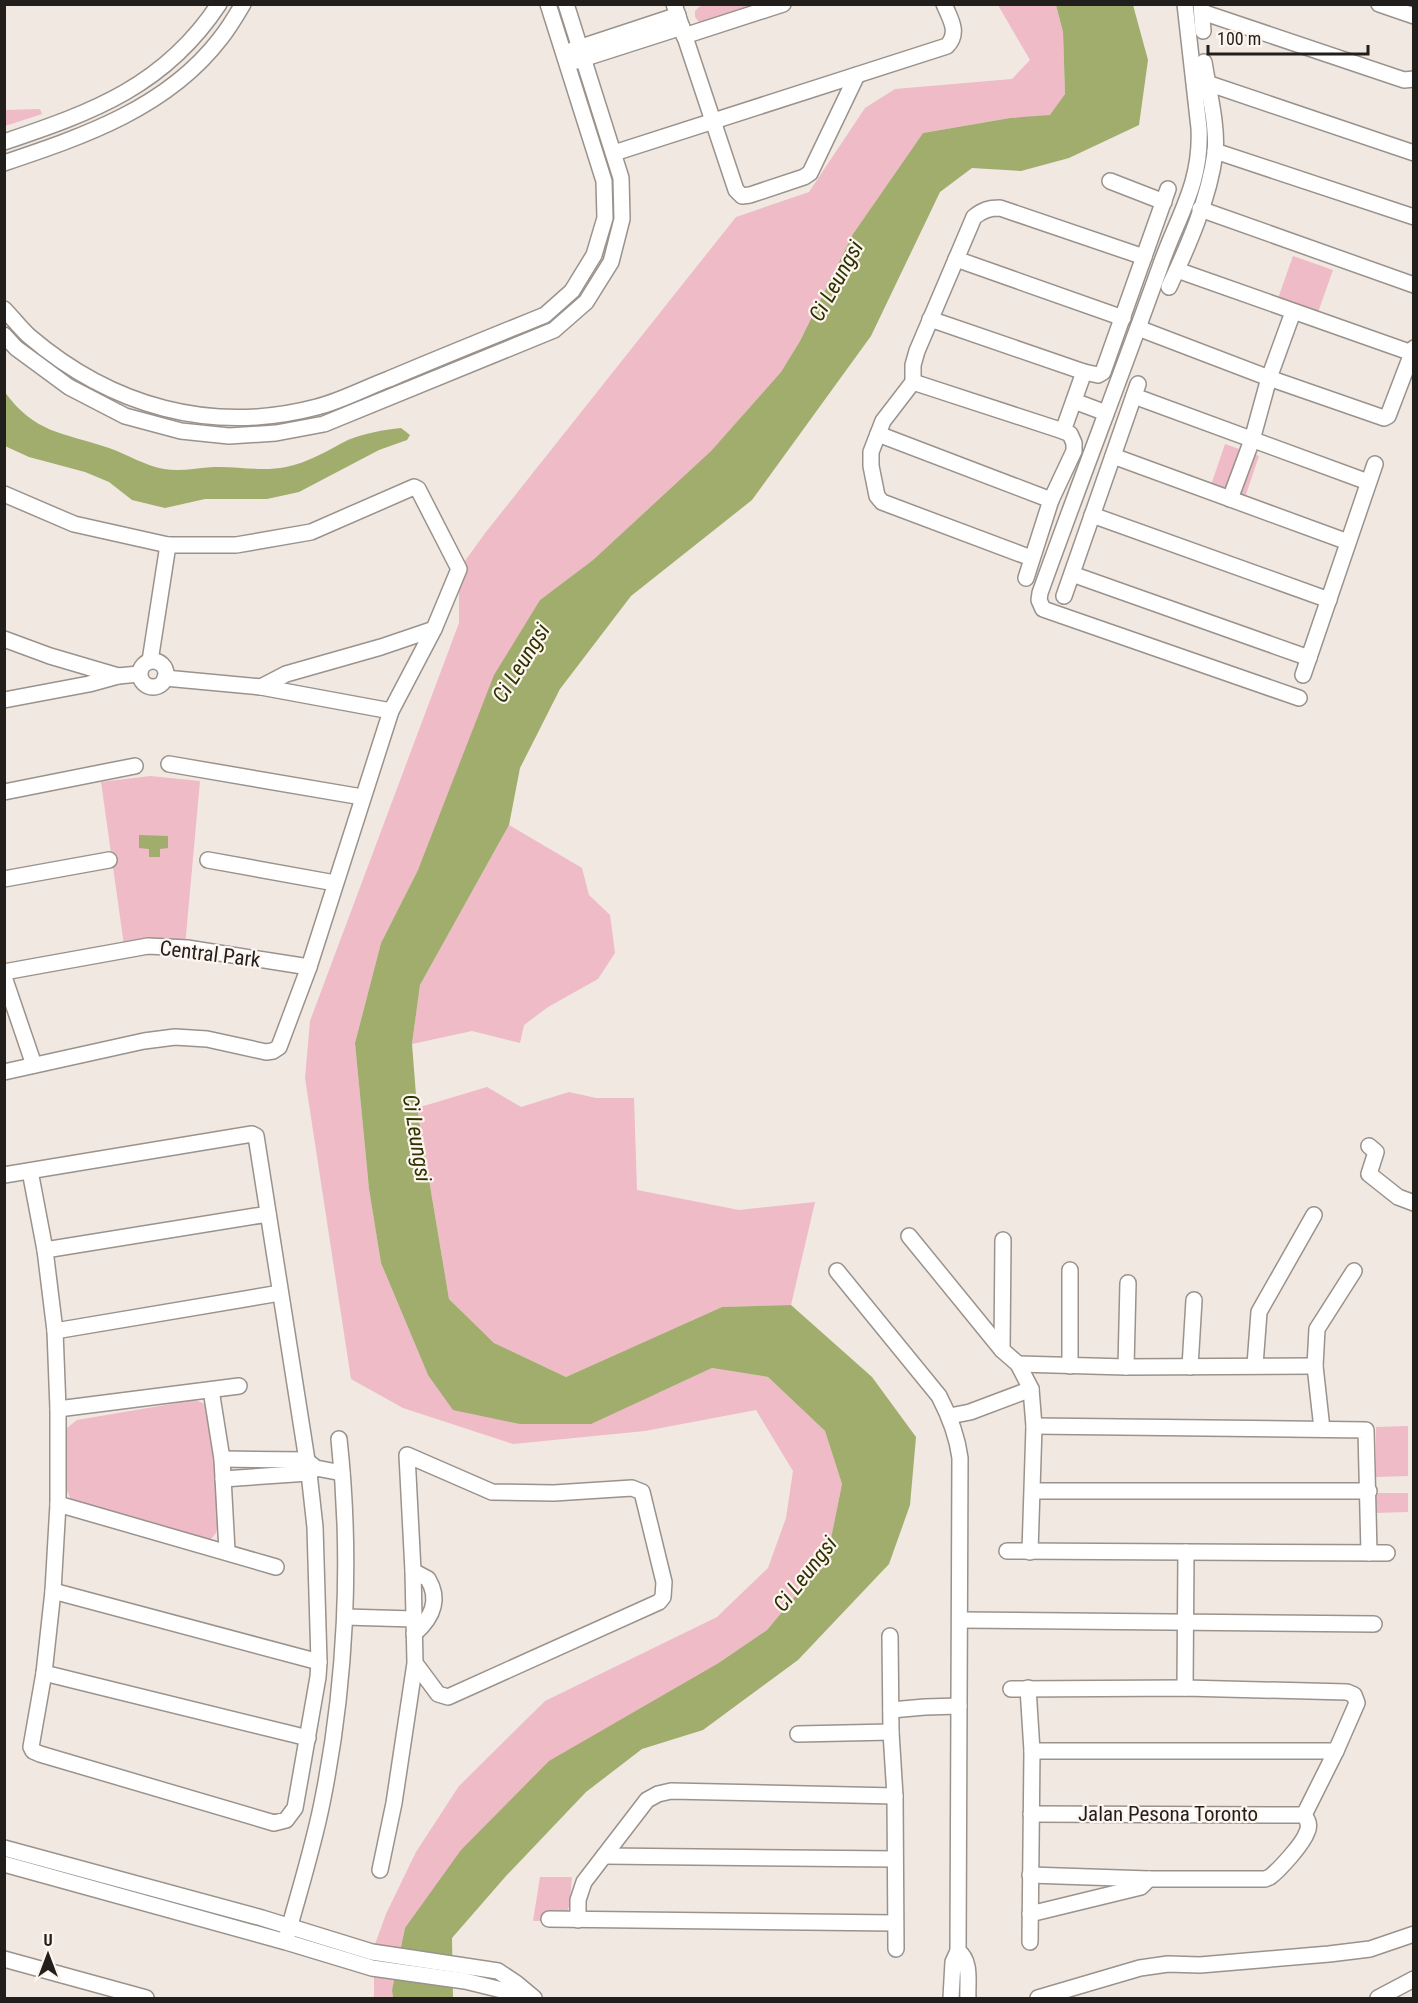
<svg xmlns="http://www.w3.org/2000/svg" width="1418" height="2003" viewBox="0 0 1418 2003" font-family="'Roboto Condensed',sans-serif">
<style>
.green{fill:#eebbc7}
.water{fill:#a0ad6d}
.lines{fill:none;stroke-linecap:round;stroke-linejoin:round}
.minor-casing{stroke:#9a928c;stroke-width:18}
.minor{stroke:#fff;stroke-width:15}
.labels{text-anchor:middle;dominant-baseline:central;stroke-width:4.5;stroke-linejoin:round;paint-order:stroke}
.street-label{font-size:21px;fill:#211e1c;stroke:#fdf5ee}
.water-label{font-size:22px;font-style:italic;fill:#2b3200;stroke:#fdf5ee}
</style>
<rect width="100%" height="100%" fill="#f0e8e1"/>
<g class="green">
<path d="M 705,5 L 766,5 L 707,24 L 699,22 L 695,17 L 695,11 L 699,7 Z"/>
<path d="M 998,5 L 1056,5 L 1063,32 L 1065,94 L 1050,116 L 1010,118 L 923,133 L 853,234 L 800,341 L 781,372 L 711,451 L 593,560 L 540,600 L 418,870 L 381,943 L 355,1043 L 369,1189 L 381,1263 L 428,1375 L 658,1393 L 712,1368 L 768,1377 L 825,1431 L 842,1484 L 827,1558 L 767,1630 L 717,1664 L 405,1928 L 392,1990 L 393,1998 L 374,1998 L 374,1947 L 386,1914 L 416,1852 L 459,1786 L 545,1701 L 717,1617 L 768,1568 L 786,1518 L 793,1471 L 756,1410 L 645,1431 L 513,1444 L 403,1408 L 351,1379 L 305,1078 L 310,1021 L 459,623 L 459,569 L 486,532 L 736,217 L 809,192 L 865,108 L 895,89 L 1012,79 L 1030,60 Z"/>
<path d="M 40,109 L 42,114 L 5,126 L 5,110 Z"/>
<path d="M 1293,256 L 1333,270 L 1317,315 L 1277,301 Z"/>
<path d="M 1225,444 L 1259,456 L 1243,503 L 1209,491 Z"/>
<path d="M 150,776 L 200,781 L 185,946 L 124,945 L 101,782 Z"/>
<path d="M 509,825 L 582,868 L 589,895 L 610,915 L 615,953 L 598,979 L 548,1007 L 524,1025 L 520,1043 L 472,1031 L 412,1044 L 420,985 Z"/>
<path d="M 487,1087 L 521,1107 L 569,1092 L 596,1098 L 634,1098 L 637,1190 L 739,1210 L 815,1202 L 791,1305 L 722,1307 L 566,1377 L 494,1343 L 449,1299 L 417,1108 Z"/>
<path d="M 195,1400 L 203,1403 L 209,1411 L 216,1464 L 219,1522 L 216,1533 L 211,1539 L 198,1541 L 73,1504 L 67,1491 L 67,1428 L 77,1420 Z"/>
<path d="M 1408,1426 L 1408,1476 L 1376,1477 L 1376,1427 Z"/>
<path d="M 1374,1493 L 1408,1493 L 1408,1512 L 1374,1513 Z"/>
<path d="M 540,1877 L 572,1877 C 568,1915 574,1920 533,1921 Z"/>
</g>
<g class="water">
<path d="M 1056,5 L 1133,5 L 1148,60 L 1139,125 L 1069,158 L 1021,171 L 972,168 L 940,192 L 871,336 L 752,500 L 631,596 L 560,689 L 520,768 L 509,825 L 420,985 L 412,1044 L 417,1108 L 449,1299 L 494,1343 L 566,1377 L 722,1307 L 791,1305 L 872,1377 L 916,1437 L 910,1505 L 889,1564 L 798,1660 L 703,1730 L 642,1749 L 586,1792 L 506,1876 L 452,1938 L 453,1998 L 393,1998 L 392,1990 L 405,1928 L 461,1850 L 549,1761 L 717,1664 L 767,1630 L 827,1558 L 842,1484 L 825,1431 L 768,1377 L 712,1368 L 591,1424 L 520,1424 L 453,1410 L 428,1375 L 381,1263 L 369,1189 L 355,1043 L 381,943 L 418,870 L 494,675 L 540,600 L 593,560 L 711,451 L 781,372 L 800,341 L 853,234 L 923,133 L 1010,118 L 1050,115 L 1065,94 L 1063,32 Z"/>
<path d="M 4,391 C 35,434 62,432 109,448 C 127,454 145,466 164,469 C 180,472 197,468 214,467 C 238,466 261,472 286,467 C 308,463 328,450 348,440 C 365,433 383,430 401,428 L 410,435 L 407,440 L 379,450 L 299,492 L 267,499 L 205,499 L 165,508 L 132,500 L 109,482 L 85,472 L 29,457 L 7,447 L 4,445 Z"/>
<path d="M 139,835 L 168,836 L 168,848 L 160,849 L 160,857 L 149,857 L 149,849 L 139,848 Z"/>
</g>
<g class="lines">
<g class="minor-casing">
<g id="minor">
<path d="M 674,4 L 736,190 L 742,196 L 750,195 L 804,177 L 810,173 L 857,75"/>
<path d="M 1185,4 L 1199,128 C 1202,184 1177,217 1160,267 C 1121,376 1079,484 1040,593 L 1039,600 L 1043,609 L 1299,698"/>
<path d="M 1201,4 L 1203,31"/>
<path d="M 1379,4 L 1414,16"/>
<path d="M 1202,12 L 1404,80 L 1414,79"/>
<path d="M 684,36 L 783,4"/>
<path d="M 572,50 L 678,15"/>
<path d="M 576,61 L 682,27"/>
<path d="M 1207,83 L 1414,153"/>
<path d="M 4,142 C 93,112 165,86 219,4"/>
<path d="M 1215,151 L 1414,217"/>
<path d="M 614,153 L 947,46 C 960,32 950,19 944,4"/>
<path d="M 4,163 C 84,136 167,108 220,39 C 229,28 236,16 243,4"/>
<path d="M 1110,181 L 1164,202"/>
<path d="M 1200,209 L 1414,285"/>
<path d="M 956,259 L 1123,318"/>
<path d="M 1177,270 L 1412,353"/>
<path d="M 1169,287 C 1188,246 1209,199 1215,153 C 1218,127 1208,88 1204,62"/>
<path d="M 4,309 C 12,317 20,328 29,336 C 111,406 211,435 317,407 C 341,401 365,388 389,379 C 441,357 493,336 545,315 L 572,291 L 594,255 L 605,218 L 604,181 L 548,4"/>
<path d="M 930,319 L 1084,372"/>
<path d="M 1138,328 L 1269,378 L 1384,418 L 1388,416 L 1414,348"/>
<path d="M 4,335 L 16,348 L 69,387 L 125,416 L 181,431 L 229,436 L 276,433 L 324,424 L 554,330 L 586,302 L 611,262 L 622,219 L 621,178 L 566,4"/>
<path d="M 913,382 L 1063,431"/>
<path d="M 1134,396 L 1368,482"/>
<path d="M 1074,401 L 1106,413"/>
<path d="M 878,434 L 1051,500"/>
<path d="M 1113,456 L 1348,542"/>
<path d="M 4,494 L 74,524 L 168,545 L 236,545 L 311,532 L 414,487 L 418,489 L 459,569 L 434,629 L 391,711 L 309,967 L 279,1047 L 273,1051 L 266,1052 L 207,1039 L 175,1037 L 144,1041 L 4,1072"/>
<path d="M 1230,499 L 1252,440 L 1269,378 L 1293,312"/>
<path d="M 1092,515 L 1329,600"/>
<path d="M 1031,558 L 882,502 L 877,496 L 871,466 L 871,452 L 883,421 L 913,382 L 913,365 L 917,351 L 974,217 C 983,210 989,208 1000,208 L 1144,257"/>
<path d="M 1072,574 L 1309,658"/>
<path d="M 1026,578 L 1051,500 L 1074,451 L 1074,443 L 1070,434 L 1063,431 L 1084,372 L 1098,375 L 1103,372 L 1168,189"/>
<path d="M 1064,596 L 1138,384"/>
<path d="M 4,639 L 50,656 L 118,676"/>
<path d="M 150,661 L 168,545"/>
<circle cx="153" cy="674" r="13"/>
<path d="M 1303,675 L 1375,464"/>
<path d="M 165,678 L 261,687 L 391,711"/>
<path d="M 261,687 L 286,674 L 381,647 L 434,629"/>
<path d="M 4,700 L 89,684 L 118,676 L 139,674"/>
<path d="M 169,764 L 362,797"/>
<path d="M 4,792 L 135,766"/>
<path d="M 208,860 L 335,883"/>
<path d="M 4,879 L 109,860"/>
<path d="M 4,972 L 148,946 L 187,948 L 309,967"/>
<path d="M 4,977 L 34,1065"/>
<path d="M 1369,1146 L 1376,1152 L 1369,1174 L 1398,1197 L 1414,1203"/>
<path d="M 4,1175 L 252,1134 L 256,1136 L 309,1473 L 315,1527 L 319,1662 L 318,1677 L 295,1808 L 286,1820 L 274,1823 L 40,1754 L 33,1751 L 31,1747 L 44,1673 L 53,1591 L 58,1504 L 58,1409 L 55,1331 L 45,1250 L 30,1171"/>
<path d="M 909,1236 L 1002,1350 L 1018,1364 L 1031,1389 L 1034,1426 L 1030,1552"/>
<path d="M 45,1250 L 268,1214"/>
<path d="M 837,1271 L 939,1396 C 950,1417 957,1435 960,1458 L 958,1951"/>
<path d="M 55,1331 L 280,1293"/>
<path d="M 1002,1350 L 1003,1240"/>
<path d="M 1018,1364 L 1126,1367 L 1315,1366"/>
<path d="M 1255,1365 L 1259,1312 L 1314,1215"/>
<path d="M 1070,1366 L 1070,1270"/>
<path d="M 1126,1367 L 1128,1283"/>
<path d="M 1190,1367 L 1194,1300"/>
<path d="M 211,1390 L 222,1459 L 227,1551"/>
<path d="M 58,1409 L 239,1386"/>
<path d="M 950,1416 L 970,1412 L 1031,1389"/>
<path d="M 1034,1426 L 1366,1430 L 1369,1553"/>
<path d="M 1322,1429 L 1315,1366 L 1317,1329 L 1354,1271"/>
<path d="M 222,1459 L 306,1460 L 316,1468 L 342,1473"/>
<path d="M 223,1479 L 309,1473 L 315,1469"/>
<path d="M 1033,1491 L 1369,1491"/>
<path d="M 58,1504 L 276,1567"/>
<path d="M 1007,1551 L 1387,1553"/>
<path d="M 413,1571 L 428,1579 C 441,1601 431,1619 414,1634"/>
<path d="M 53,1591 L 319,1662"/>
<path d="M 345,1617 L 414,1619"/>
<path d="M 960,1620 L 1374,1624"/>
<path d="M 890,1636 L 891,1732 L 895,1796 L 896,1949"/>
<path d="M 44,1673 L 308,1738"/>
<path d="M 1028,1688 L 1032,1751 L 1030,1942"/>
<path d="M 1185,1688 L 1186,1552"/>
<path d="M 1011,1689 L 1185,1688 L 1347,1692 L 1354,1695 L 1357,1703 L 1336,1751 L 1304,1815 C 1308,1820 1310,1826 1307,1832 C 1303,1844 1280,1869 1270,1877 L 1265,1879 L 1149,1879 L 1030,1875"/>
<path d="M 891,1710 L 925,1707 L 959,1706"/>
<path d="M 798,1734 L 891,1732"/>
<path d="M 1032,1751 L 1336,1751"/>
<path d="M 1031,1814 L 1304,1815"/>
<path d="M 4,1848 L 262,1918 L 372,1952 L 498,1971 L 516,1983 L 534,1998"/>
<path d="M 604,1856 L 895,1859"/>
<path d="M 4,1864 L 286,1942 L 372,1968 L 465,1981 L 526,1996"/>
<path d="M 380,1870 L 394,1803 L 415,1663 L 413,1571 L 407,1455 L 492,1492 L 554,1493 L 632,1488 L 642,1492 L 664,1582 L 663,1597 L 659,1602 L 448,1697 L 438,1694 L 415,1663"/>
<path d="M 1030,1914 L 1141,1887 L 1149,1879"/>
<path d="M 549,1919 L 895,1923"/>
<path d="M 578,1920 L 578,1900 L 584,1882 L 647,1800 L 658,1794 L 671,1791 L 895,1796"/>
<path d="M 287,1936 C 299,1892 313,1848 322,1803 C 346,1685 352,1558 339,1439"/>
<path d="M 4,1959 L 146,1998"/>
<path d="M 951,1998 L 953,1962 L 958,1951 C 972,1961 967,1983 968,1998"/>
<path d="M 1038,1998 L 1140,1968 L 1168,1964 L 1200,1965 L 1329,1954 L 1370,1949 L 1414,1934"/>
<path d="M 1378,1998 L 1414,1979"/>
</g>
</g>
<use href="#minor" class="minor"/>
</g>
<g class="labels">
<g class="street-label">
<text transform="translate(210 954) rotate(7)">Central Park</text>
<text x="1168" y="1814">Jalan Pesona Toronto</text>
</g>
<g class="water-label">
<text transform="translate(836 281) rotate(-61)">Ci Leungsi</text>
<text transform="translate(521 663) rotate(-58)">Ci Leungsi</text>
<text transform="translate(417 1138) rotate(81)">Ci Leungsi</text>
<text transform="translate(805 1574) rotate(-52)">Ci Leungsi</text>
</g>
</g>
<rect width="1418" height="2003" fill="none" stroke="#211e1c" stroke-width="12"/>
<g transform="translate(48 1955)" stroke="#fdf5ee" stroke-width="4.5" paint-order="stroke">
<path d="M0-4.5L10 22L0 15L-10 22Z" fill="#211e1c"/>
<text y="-9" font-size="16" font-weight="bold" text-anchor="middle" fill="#211e1c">U</text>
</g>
<path d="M1208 45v9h160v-9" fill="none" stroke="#211e1c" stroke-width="3"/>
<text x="1217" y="45" font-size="18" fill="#211e1c" stroke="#fdf5ee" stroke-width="4.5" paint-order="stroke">100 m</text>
</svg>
